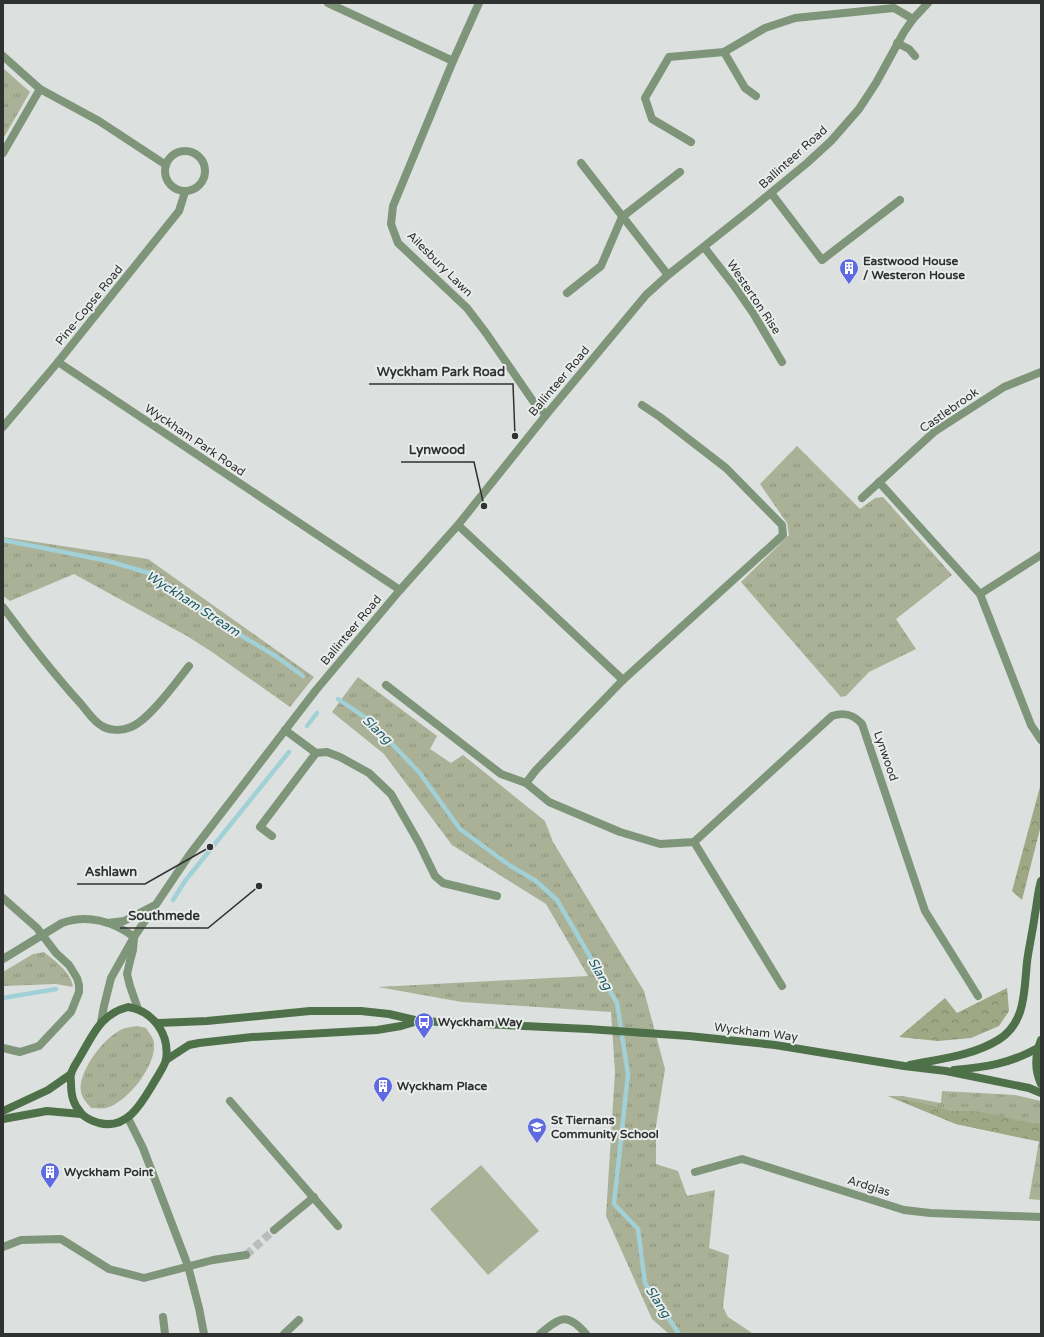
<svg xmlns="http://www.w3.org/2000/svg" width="1044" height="1337" viewBox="0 0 1044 1337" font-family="'Varela Round',sans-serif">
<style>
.grass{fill:url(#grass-tufts)}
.forest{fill:url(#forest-crowns)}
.garden{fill:#aab196}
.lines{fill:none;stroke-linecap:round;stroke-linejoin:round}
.stream{stroke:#a2d0d7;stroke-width:4.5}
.minor-tunnel{stroke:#babdbb;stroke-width:8;stroke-dasharray:8 4;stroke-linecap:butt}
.service{stroke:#7e9579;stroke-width:8}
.minor{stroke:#7e9579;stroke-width:8}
.tertiary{stroke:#7e9579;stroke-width:8}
.secondary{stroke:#4f7149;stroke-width:8}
.labels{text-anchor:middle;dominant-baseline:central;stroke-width:4;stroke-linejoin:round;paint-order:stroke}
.street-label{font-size:12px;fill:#303231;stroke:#e9edeb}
.poi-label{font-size:12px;font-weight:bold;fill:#303231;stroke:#e9edeb;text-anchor:start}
.water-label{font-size:13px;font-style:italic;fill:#1e5c64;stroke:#e9edeb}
.leader{fill:none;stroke:#303231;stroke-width:1.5}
.callout-dot{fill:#303231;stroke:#e9edeb;stroke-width:1.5}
.callout-label{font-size:13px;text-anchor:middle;font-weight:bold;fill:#303231;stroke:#e9edeb;stroke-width:4;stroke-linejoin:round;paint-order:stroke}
</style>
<defs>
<pattern id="grass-tufts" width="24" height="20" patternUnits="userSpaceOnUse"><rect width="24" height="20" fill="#aab196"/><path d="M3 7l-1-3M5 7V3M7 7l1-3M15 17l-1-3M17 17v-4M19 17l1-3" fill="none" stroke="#8b917b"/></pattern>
<pattern id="forest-crowns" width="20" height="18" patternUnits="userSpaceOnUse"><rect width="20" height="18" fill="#9fa785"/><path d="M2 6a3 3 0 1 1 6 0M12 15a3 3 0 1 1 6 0" fill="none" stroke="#82896d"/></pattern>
</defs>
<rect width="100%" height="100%" fill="#dce0de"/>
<g class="grass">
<path d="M 3,68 L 30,92 L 3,139 Z"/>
<path d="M 797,446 L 860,509 L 875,498 L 883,497 L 952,575 L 896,619 L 916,649 L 869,672 L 846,696 L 841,697 L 741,582 L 789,535 L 787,523 L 760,484 Z"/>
<path d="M 3,537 L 148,559 L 314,677 L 290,707 L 212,652 L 187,636 L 74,574 L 10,601 L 3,596 Z"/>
<path d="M 358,677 L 437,736 L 430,749 L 451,763 L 463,755 L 545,821 L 553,842 L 644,991 L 665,1069 L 656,1126 L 656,1164 L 678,1171 L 687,1196 L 715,1190 L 709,1248 L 729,1255 L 723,1307 L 728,1317 L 752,1333 L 752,1334 L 669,1334 L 652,1319 L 606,1216 L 615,1072 L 611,1012 L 462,1002 L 378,987 L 588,976 L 546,904 L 452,845 L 384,754 L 332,712 Z"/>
<path d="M 44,952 C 55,961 71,972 73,987 L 56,984 L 3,986 L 3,972 L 33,954 Z"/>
<path d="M 137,1026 L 146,1028 C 149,1033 154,1038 154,1044 C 156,1066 127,1103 106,1108 C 101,1109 96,1108 91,1108 C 87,1103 82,1098 81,1092 C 77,1072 106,1034 125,1028 C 129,1027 133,1027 137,1026 Z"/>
<path d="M 942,1091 L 1015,1095 L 1041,1101 L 1041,1200 L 1029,1199 L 1039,1141 L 956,1124 L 888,1096 L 902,1096 L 941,1103 Z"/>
</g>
<g class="forest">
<path d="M 1041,783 L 1041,825 L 1022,900 L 1012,891 Z"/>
<path d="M 1007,988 L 1009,1011 L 999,1026 L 971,1038 L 938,1041 L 899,1037 L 945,998 L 957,1013 Z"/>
<path d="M 888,1096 L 939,1107 L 949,1111 L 975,1111 L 1041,1125 L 1041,1142 L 956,1124 Z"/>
</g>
<path class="garden" d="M 481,1165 L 539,1231 L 488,1275 L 430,1209 Z"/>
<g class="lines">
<g class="stream">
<path d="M 3,540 L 108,561 L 149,573 L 207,615 L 277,657 L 303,676"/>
<path d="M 338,699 L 369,720 L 419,772 L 460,829 L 509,865 L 536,881 L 557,900 L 617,1003 L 628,1074 L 614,1204 L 638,1229 L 645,1283 L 679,1334"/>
<path d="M 307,726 L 317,713"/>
<path d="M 173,900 L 185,881 L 289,752"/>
<path d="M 3,998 L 56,989"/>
</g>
<path class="minor-tunnel" d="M 246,1255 L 274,1230"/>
<g class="service">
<path d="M 897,43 L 909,49 L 915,56"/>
<path d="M 724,52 L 745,88 L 756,96"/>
<path d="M 691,142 L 652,119 L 645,98 L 669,57 L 724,52 L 765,28 L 795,18 L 894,8 L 913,19"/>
<path d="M 771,193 L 822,260 L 900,200"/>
<path d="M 540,1334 C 560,1317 567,1312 586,1334"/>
</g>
<g class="minor">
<path d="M 328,3 L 453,61"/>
<path d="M 479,3 L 453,61 L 393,206 L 391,224 L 398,243 L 467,308 L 486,333 L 533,401 L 546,415"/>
<path d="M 3,56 L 40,89 L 99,121 L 166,165"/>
<circle cx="185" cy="171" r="20"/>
<path d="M 3,153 L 40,89"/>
<path d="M 581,163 L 668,275"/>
<path d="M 704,247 L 735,287 L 753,313 L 782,362"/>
<path d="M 567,293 L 601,266 L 622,217 L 680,172"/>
<path d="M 58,362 L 400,590"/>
<path d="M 3,427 L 58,362 L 179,211 L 185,192"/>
<path d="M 879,482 L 980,594 L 1031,725 L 1041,740"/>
<path d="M 862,498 L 934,432 L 1004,387 L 1041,372"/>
<path d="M 458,525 L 623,680"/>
<path d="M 980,594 L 1041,555"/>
<path d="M 3,607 C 28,641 53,673 81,704 C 87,711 94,722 102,726 C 110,731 122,731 131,727 C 149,720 177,681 189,666"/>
<path d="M 386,685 L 501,774 L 526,783 L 549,802 L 620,832 L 660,844 L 694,842 L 832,716 C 844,712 853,714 862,724 L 925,911 L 978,996"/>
<path d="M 285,730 L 316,753"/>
<path d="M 526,783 L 536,770 L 623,680 L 783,535 L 782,525 L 726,468 L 660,417 L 642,405"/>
<path d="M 272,836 L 260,827 L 316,753 L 327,752 L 340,757 L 369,773 L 391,794 L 419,843 L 435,876 L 443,883 L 497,896"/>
<path d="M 694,842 L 782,986"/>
<path d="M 3,898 L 37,928 L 56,953 L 69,965 L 77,978 L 79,985 L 79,992 L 71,1012 L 39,1046 L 20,1052 L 3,1048"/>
<path d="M 108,923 L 124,921 L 155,905"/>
<path d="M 3,959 L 62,923 C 87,914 113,921 134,937"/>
<path d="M 230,1101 L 338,1226"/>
<path d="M 128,1118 L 143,1148 L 188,1266 L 199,1308 L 204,1334"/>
<path d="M 695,1172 L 742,1159 L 904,1210 L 930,1213 L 1041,1217"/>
<path d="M 274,1230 L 314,1197"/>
<path d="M 3,1247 L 21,1240 L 61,1239 L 109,1269 L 144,1278 L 213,1260 L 246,1255"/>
<path d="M 163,1317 L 165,1334"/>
<path d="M 284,1334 L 299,1320"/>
</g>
<g class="tertiary">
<path d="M 134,938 L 133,950 L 130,961 L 127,974 L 130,986 L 138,1009"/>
<path d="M 101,1022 L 104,1006 L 111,978 L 134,937 L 190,854 L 316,690 L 400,590 L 458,525 L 546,415 L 646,295 L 668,275 L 750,210 L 807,163 L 831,141 L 859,109 L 876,83 L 904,32 L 913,19 L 928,3"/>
</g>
<g class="secondary">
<path d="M 128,1007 C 153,1011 170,1034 166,1060 C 164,1067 157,1077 153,1084 C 141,1104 127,1130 99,1123 C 92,1121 86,1119 81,1113 C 73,1104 71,1095 71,1083 C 71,1080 70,1076 71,1074 C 73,1067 78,1061 81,1055 C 94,1033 101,1014 128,1007 Z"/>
<path d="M 158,1023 L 207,1021 L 310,1011 L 361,1011 L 389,1014 L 419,1021 L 588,1029 L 689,1036 L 775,1045 L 904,1066 L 946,1071 L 1029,1088 L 1041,1093"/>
<path d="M 1041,1040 C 1035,1055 1034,1069 1041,1084"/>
<path d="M 166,1060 L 189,1045 L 199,1043 L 252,1037 L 377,1030 L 401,1026 L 418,1021"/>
<path d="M 910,1065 C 939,1059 972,1056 998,1040 C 1026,1023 1024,991 1027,962 C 1029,946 1033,930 1035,914 C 1037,903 1038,891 1041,881"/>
<path d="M 954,1070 C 986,1067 1009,1064 1038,1048"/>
<path d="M 3,1111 L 48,1090 L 71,1074"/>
<path d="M 3,1119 L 47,1111 L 81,1114"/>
</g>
</g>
<defs>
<g id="building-pin" transform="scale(1)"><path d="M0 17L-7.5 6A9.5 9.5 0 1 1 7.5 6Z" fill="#5f69e1" stroke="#e9edeb"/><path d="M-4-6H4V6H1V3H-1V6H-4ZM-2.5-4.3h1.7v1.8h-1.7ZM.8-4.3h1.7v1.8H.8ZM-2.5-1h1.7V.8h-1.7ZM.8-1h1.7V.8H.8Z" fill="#fff"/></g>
<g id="bus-pin" transform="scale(1)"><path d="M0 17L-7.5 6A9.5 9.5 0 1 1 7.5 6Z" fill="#5f69e1" stroke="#e9edeb"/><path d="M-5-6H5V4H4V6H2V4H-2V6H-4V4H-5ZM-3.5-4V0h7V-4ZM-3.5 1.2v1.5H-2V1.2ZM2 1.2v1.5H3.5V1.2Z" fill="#fff"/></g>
<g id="school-pin" transform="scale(1)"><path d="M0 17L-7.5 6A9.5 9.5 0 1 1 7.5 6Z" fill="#5f69e1" stroke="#e9edeb"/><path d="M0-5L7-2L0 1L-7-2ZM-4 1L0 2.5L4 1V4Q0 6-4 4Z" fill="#fff"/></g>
</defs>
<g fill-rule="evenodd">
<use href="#building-pin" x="849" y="268"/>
<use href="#bus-pin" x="424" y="1022"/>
<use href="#building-pin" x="383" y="1086"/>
<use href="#school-pin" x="537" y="1127"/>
<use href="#building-pin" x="50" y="1172"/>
</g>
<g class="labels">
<g class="street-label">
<text transform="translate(793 157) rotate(-42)">Ballinteer Road</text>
<text transform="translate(440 264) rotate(45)">Ailesbury Lawn</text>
<text transform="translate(754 297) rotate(56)">Westerton Rise</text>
<text transform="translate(89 305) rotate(-51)">Pine-Copse Road</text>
<text transform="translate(559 381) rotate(-50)">Ballinteer Road</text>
<text transform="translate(949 410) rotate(-35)">Castlebrook</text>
<text transform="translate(195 440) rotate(34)">Wyckham Park Road</text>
<text transform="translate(351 630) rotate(-50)">Ballinteer Road</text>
<text transform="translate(886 756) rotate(71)">Lynwood</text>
<text transform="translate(756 1032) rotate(7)">Wyckham Way</text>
<text transform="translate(869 1186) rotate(17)">Ardglas</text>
</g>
<g class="poi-label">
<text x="863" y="261">Eastwood House<tspan x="863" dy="14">/ Westeron House</tspan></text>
<text x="438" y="1022">Wyckham Way</text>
<text x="397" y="1086">Wyckham Place</text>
<text x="551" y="1120">St Tiernans<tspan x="551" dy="14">Community School</tspan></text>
<text x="64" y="1172">Wyckham Point</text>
</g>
<g class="water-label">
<text transform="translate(193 604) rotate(33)">Wyckham Stream</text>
<text transform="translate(377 730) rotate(43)">Slang</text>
<text transform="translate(600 974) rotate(60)">Slang</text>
<text transform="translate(658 1302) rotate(57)">Slang</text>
</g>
</g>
<path class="leader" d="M515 436L513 384H369M484 506L474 462H401M210 847L145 884H77M259 886L208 928H120"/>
<g class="callout-dot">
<circle cx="515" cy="436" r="4"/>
<circle cx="484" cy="506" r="4"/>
<circle cx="210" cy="847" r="4"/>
<circle cx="259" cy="886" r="4"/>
</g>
<g class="callout-label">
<text x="441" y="376">Wyckham Park Road</text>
<text x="437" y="454">Lynwood</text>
<text x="111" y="876">Ashlawn</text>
<text x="164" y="920">Southmede</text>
</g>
<rect width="1044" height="1337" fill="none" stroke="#303231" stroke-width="8"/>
</svg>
